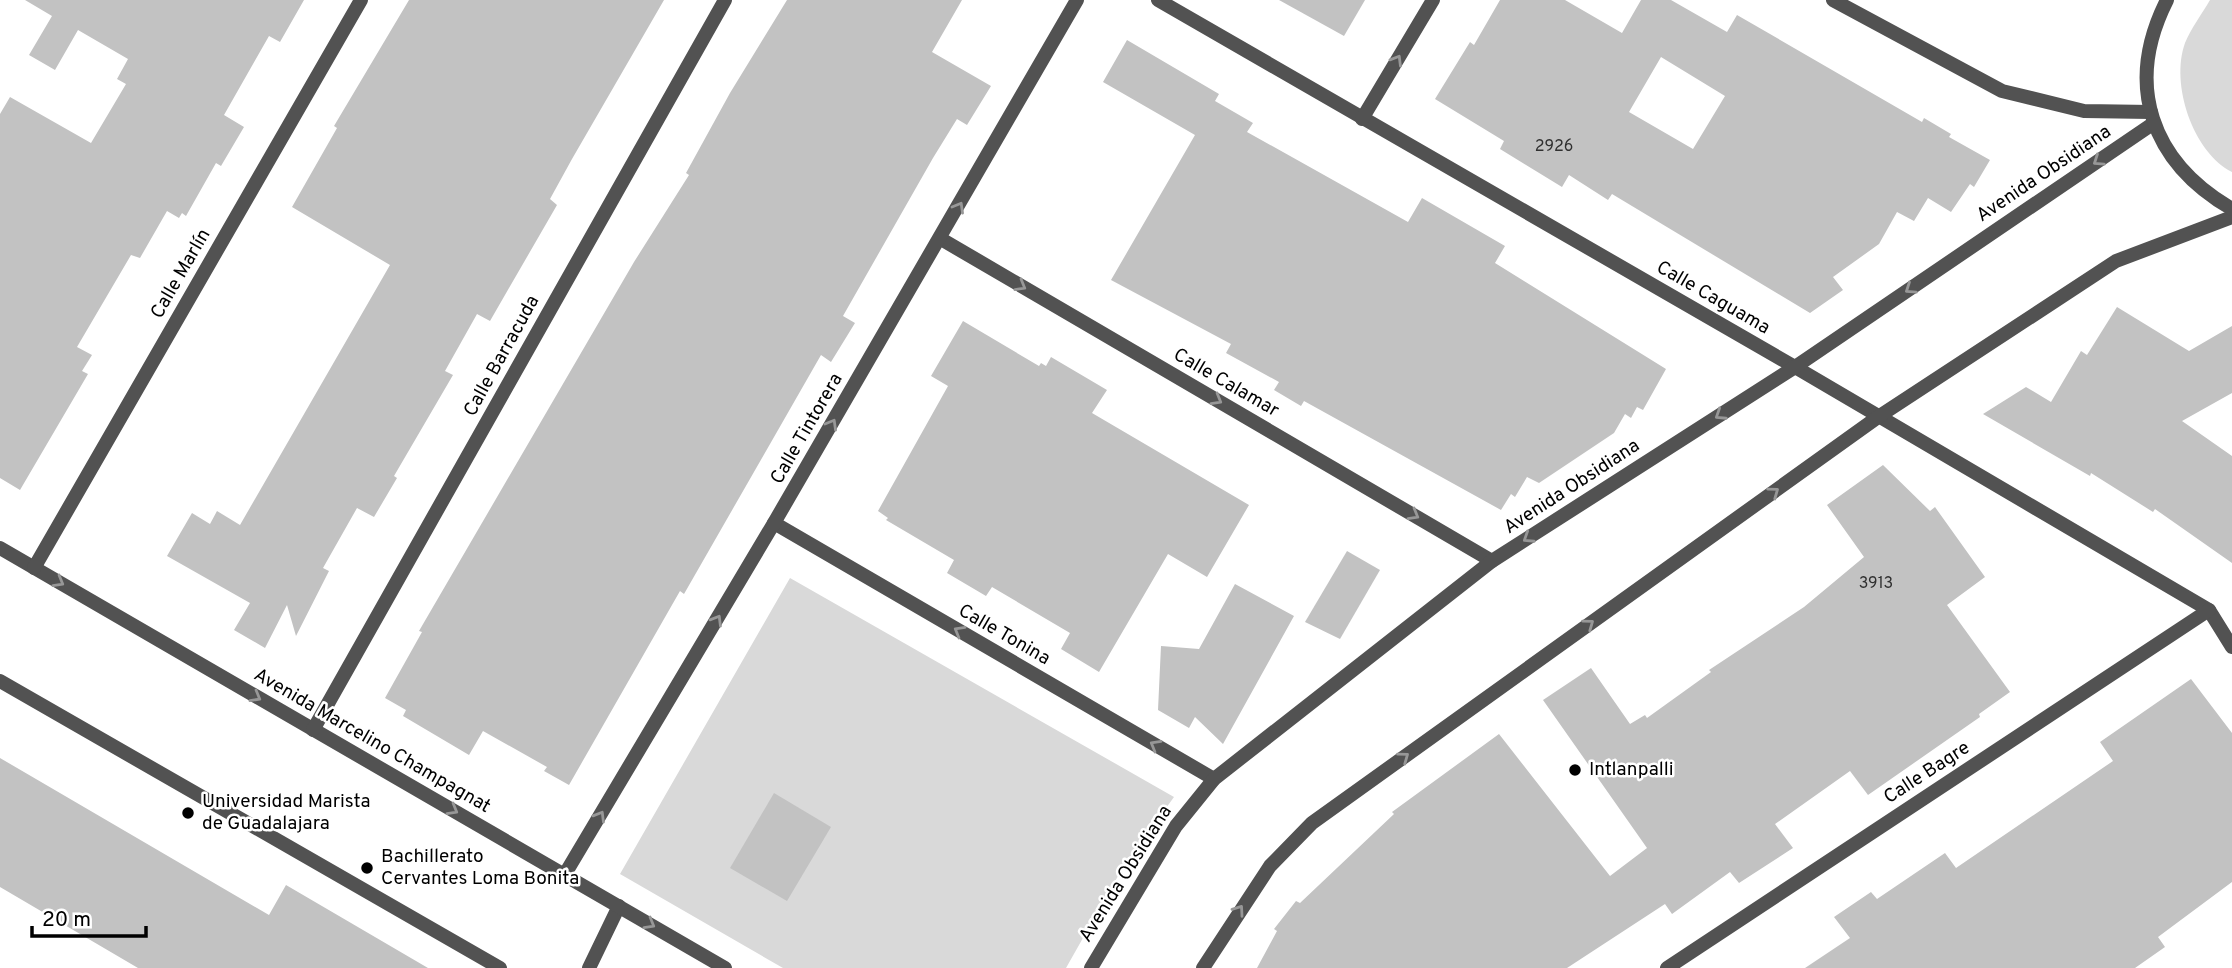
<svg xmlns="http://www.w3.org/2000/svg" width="2232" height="968" viewBox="0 0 2232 968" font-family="Overpass,sans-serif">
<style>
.green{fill:#d9d9d9}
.building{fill:#c2c2c2;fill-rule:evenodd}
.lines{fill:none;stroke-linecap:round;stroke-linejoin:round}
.service{stroke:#525252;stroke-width:14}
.minor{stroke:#525252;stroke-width:14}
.tertiary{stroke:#525252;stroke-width:14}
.oneway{stroke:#979797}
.poi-dot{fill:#000;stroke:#fff;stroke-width:2.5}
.labels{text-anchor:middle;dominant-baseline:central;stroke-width:5;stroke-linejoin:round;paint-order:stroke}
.number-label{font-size:16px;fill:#303030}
.street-label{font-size:19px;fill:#000;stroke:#fff}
.poi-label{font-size:19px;fill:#000;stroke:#fff;text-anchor:start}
</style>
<rect width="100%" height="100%" fill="#fff"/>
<g class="green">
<path d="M 2210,0 L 2232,0 L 2232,172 C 2193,152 2170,84 2185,43 C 2191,28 2202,14 2210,0 Z"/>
<path d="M 790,578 L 1174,797 L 1122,869 L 1066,968 L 783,968 L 620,874 Z"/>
</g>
<g class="building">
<path d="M 25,0 L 304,0 L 280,42 L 269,36 L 224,115 L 244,127 L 221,166 L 216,163 L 186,216 L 182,213 L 179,218 L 167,211 L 140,258 L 131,255 L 77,347 L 92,355 L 82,371 L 88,374 L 20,490 L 0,478 L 0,114 L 10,97 L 91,143 L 126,84 L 117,79 L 128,59 L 78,30 L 55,70 L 29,55 L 52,16 Z"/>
<path d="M 409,0 L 664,0 L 572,159 L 550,199 L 557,205 L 490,321 L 477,314 L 445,371 L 453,375 L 394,476 L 397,478 L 374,517 L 357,508 L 323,568 L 329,571 L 296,636 L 287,605 L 265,648 L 234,630 L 250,603 L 167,556 L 192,513 L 210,524 L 217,511 L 240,525 L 390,265 L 292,207 L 337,128 L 334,126 Z"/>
<path d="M 787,0 L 962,0 L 932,52 L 991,86 L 967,125 L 957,119 L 933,158 L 843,316 L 855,323 L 831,362 L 821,355 L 684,594 L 680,591 L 569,785 L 544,771 L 547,767 L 483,731 L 469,755 L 403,716 L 406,710 L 385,698 L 422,632 L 419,631 L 634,262 L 689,175 L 686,173 L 730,93 Z"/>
<path d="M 1279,0 L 1365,0 L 1344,36 Z"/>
<path d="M 1500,0 L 1565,0 L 1622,33 L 1641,0 L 1671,0 L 1727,32 L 1737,15 L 1922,122 L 1924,118 L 1951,134 L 1949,137 L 1990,160 L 1974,187 L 1970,184 L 1951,212 L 1928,198 L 1914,221 L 1897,212 L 1879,244 L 1833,277 L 1843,290 L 1810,313 L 1612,194 L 1608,200 L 1569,175 L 1562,187 L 1500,149 L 1504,141 L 1435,99 L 1470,42 L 1474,45 ZM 1661,57 L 1725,96 L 1693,149 L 1629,112 Z"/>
<path d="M 1127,40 L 1219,94 L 1215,101 L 1253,123 L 1247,132 L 1408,222 L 1422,198 L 1505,246 L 1495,263 L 1666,369 L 1643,410 L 1637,407 L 1631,418 L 1625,414 L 1614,433 L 1539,483 L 1527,477 L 1515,497 L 1511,494 L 1501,510 L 1304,401 L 1301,406 L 1274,390 L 1279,382 L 1226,353 L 1231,344 L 1111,280 L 1195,135 L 1103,82 Z"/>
<path d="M 2117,307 L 2189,351 L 2232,326 L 2232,393 L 2182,421 L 2232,456 L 2232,563 L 2155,509 L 2153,512 L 2091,473 L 2090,476 L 1983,414 L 2026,387 L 2051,402 L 2081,351 L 2087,355 Z"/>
<path d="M 963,321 L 1039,366 L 1041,363 L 1046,366 L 1051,357 L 1107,390 L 1092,413 L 1249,505 L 1207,577 L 1168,554 L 1099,672 L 1061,649 L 1070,633 L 992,587 L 986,596 L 947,573 L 954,560 L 886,520 L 888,518 L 878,511 L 948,386 L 931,376 Z"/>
<path d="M 1883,465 L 1930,511 L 1935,507 L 1985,577 L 1947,605 L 2010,692 L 1979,714 L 1980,717 L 1868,795 L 1850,771 L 1775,824 L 1793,848 L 1739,883 L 1730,872 L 1672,914 L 1665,904 L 1567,968 L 1257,968 L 1277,931 L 1274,929 L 1296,901 L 1300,903 L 1394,814 L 1392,812 L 1499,734 L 1610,876 L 1647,848 L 1543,700 L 1591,668 L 1630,724 L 1645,715 L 1647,718 L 1711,672 L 1709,670 L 1804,607 L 1864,557 L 1827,505 Z"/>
<path d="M 1347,551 L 1380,570 L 1340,639 L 1305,622 Z"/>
<path d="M 1235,584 L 1294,616 L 1223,744 L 1195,717 L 1189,728 L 1158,710 L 1161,646 L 1199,649 Z"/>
<path d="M 2191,679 L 2232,733 L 2232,882 L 2158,937 L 2165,947 L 2135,968 L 1805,968 L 1850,938 L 1834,917 L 1871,892 L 1877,899 L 1945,853 L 1956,868 L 2113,761 L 2100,742 Z"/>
<path d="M 0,758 L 269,915 L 286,885 L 428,968 L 138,968 L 0,887 Z"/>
<path d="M 774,793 L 831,827 L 787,901 L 730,868 Z"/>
</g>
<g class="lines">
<g class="service">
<path d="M 0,681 L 500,968"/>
<path d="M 589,968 L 619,906"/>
</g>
<g class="minor">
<path d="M 1158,0 L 1795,367 L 2209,610 L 2232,647"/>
<path d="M 1833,0 L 2002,91 L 2084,111 L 2151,112"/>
<path d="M 1362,119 L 1433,0"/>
<path d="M 941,239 L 1492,561"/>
<path d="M 774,523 L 1214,779"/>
<path d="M 0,548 L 725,968"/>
<path d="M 34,568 L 361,0"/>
<path d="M 313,730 L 725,0"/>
<path d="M 565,874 L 774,523 L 1077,0"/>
<path d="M 1091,968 L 1176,826 L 1214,779 L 1492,561 L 1795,367 L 2154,123"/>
<path d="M 1203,968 L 1270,866 L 1312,823 L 1878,417 L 2116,261 L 2232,217"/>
<path d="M 1667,968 L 2209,610"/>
</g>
<path class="tertiary" d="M 2167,0 C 2124,85 2151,162 2232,209"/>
</g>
<defs><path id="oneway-chevron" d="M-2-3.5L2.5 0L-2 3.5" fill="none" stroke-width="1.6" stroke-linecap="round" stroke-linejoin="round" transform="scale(1.75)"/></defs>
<g class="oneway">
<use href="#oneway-chevron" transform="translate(1397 60) rotate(-59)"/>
<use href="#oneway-chevron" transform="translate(2098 161) rotate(146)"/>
<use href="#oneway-chevron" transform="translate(959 207) rotate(-60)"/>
<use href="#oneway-chevron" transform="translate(1021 286) rotate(30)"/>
<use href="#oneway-chevron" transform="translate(1910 289) rotate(146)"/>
<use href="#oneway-chevron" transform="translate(1217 400) rotate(30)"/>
<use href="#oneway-chevron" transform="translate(1720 415) rotate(147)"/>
<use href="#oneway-chevron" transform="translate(832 424) rotate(-60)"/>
<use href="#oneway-chevron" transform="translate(1774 492) rotate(-36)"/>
<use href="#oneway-chevron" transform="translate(1414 515) rotate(30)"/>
<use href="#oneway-chevron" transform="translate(1528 538) rotate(147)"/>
<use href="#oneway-chevron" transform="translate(59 582) rotate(30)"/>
<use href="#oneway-chevron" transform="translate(717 620) rotate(-59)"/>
<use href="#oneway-chevron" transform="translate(1589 624) rotate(-36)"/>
<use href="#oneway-chevron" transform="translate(959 631) rotate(-150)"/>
<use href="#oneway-chevron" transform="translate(256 697) rotate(30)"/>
<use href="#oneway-chevron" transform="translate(1155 745) rotate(-150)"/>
<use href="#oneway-chevron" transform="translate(1404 757) rotate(-36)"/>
<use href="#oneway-chevron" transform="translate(453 810) rotate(30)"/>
<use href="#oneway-chevron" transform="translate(600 816) rotate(-59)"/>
<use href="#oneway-chevron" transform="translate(1239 910) rotate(-55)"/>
<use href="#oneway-chevron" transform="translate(650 924) rotate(30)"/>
</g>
<g class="poi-dot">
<circle cx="1575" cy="770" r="7"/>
<circle cx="188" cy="813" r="7"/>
<circle cx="367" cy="868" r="7"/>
</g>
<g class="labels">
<g class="number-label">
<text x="1554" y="147">2926</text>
<text x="1876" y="584">3913</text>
</g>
<g class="street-label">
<text transform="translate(2044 174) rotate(-34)">Avenida Obsidiana</text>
<text transform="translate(181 274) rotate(-60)">Calle Marlín</text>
<text transform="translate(1713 298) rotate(30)">Calle Caguama</text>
<text transform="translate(502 356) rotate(-61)">Calle Barracuda</text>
<text transform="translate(1226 383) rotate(30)">Calle Calamar</text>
<text transform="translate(807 429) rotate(-60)">Calle Tintorera</text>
<text transform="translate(1572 487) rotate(-33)">Avenida Obsidiana</text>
<text transform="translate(1004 635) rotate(30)">Calle Tonina</text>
<text transform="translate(372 741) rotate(30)">Avenida Marcelino Champagnat</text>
<text transform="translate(1927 773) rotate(-33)">Calle Bagre</text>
<text transform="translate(1126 874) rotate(-58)">Avenida Obsidiana</text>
</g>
<g class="poi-label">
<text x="1589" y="770">Intlanpalli</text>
<text x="202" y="802">Universidad Marista<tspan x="202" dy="22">de Guadalajara</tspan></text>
<text x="381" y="857">Bachillerato<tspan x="381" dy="22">Cervantes Loma Bonita</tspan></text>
</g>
</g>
<path d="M32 926v10h114v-10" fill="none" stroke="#000000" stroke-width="3.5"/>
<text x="42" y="926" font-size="21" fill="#000000" stroke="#ffffff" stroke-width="5" paint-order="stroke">20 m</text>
</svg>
